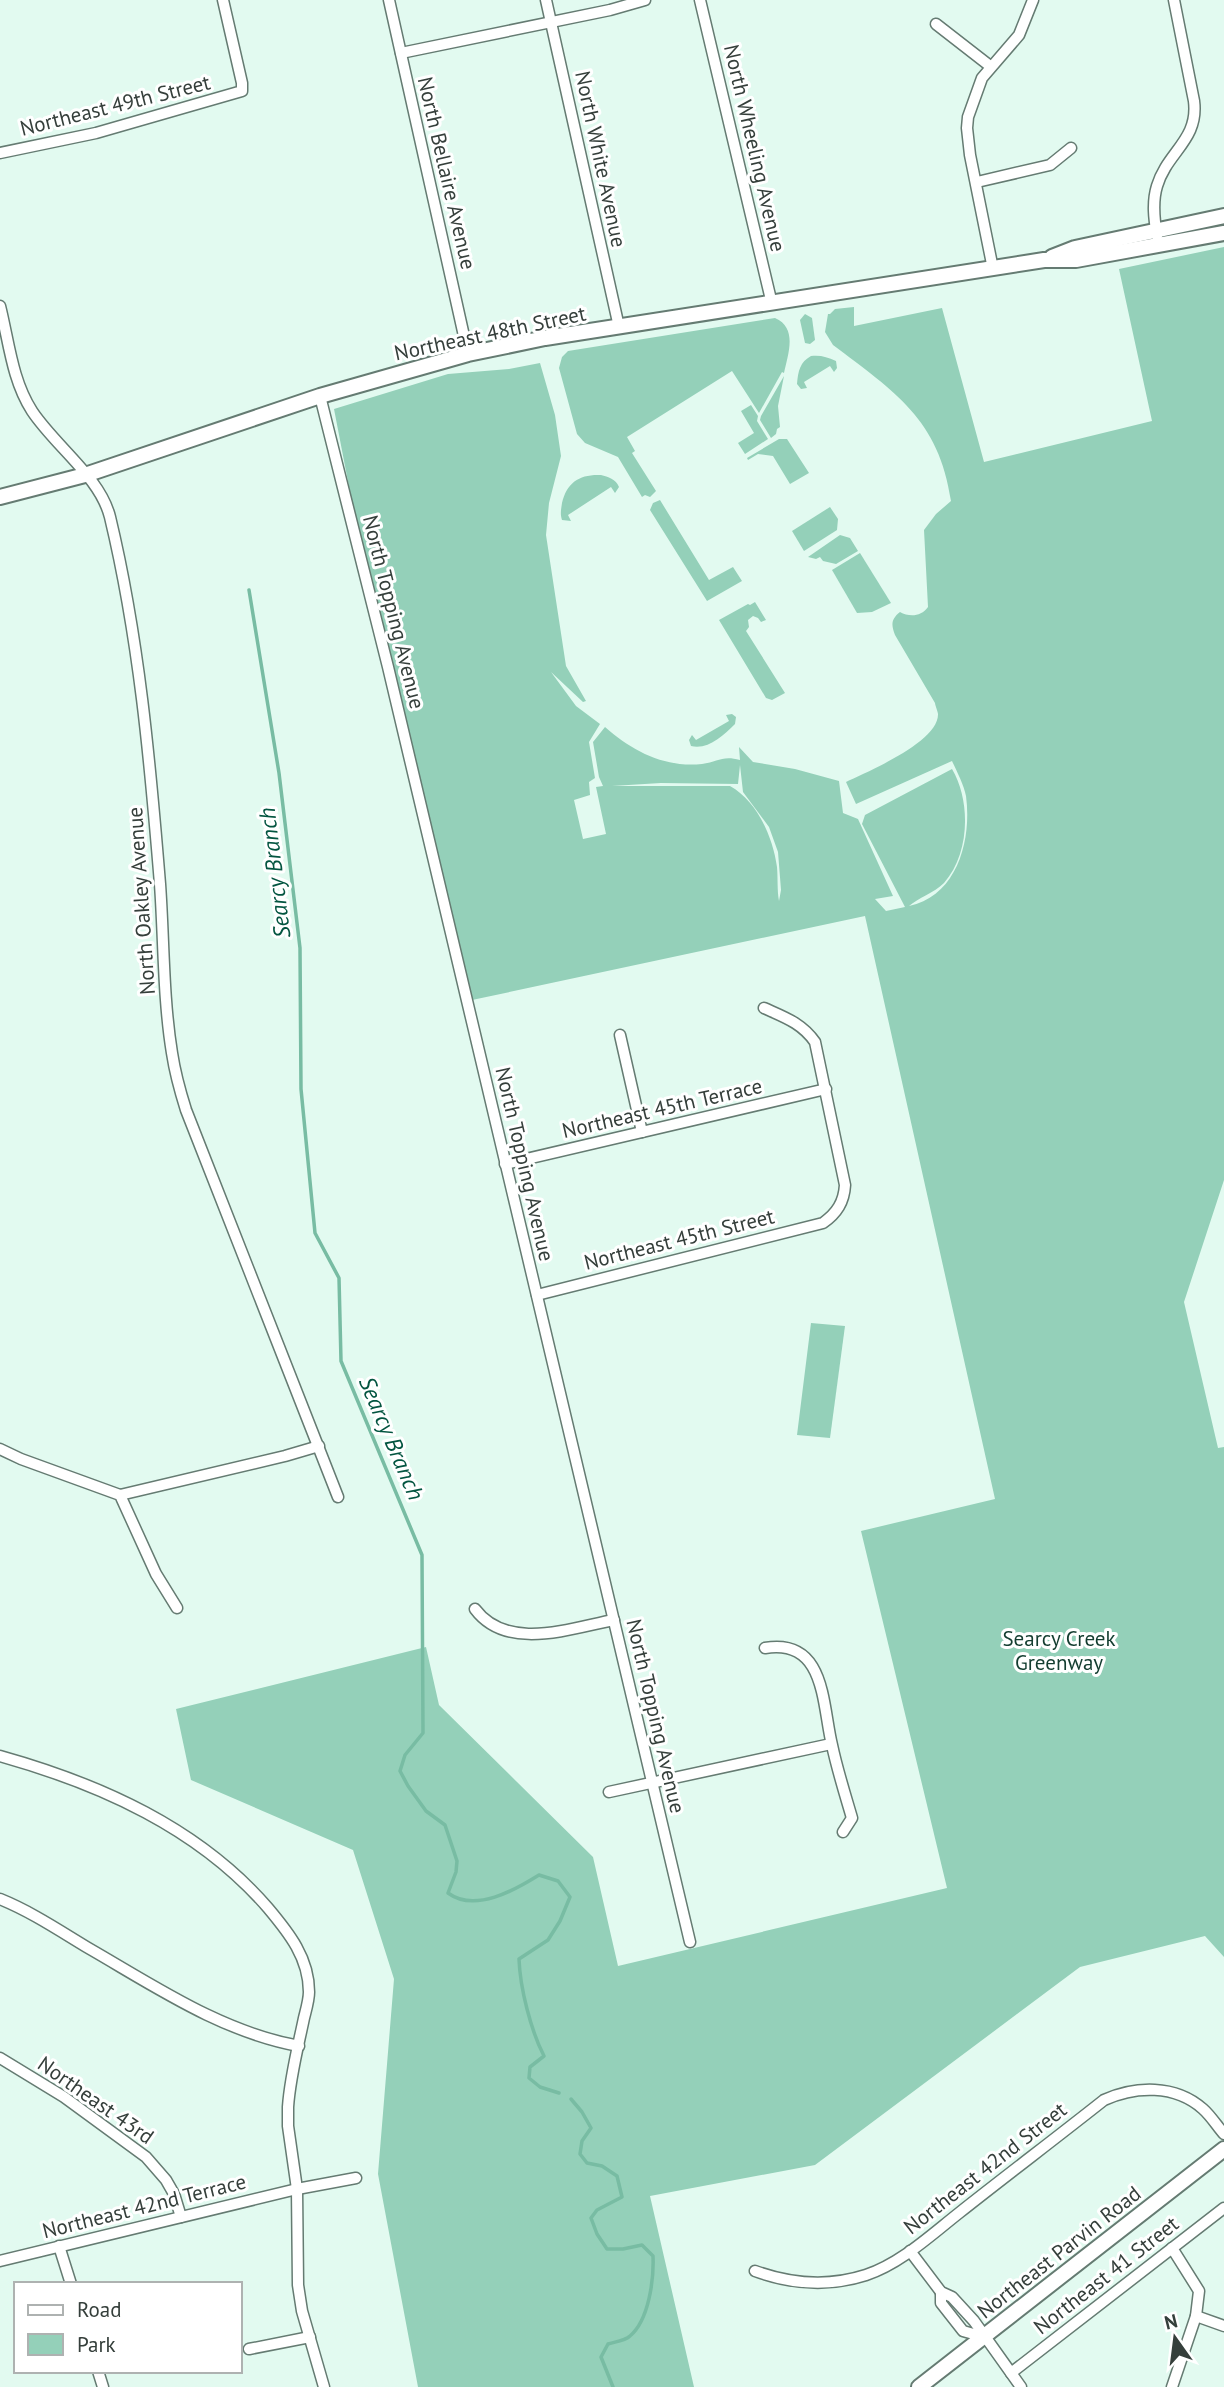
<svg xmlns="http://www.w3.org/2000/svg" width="1224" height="2387" viewBox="0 0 1224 2387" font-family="'PT Sans',sans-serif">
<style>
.green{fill:#94d0b9;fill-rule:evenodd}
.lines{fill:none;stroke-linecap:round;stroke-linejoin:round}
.stream{stroke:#78bca3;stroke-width:3.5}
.street-casing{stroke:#657b72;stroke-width:13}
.secondary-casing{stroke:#657b72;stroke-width:18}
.street{stroke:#fff;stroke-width:10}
.secondary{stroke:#fff;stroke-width:14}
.labels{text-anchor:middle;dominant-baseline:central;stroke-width:6;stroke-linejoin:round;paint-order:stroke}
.street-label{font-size:21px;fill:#353f3b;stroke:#fff}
.park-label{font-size:21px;fill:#133d30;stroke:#fff}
.water-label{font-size:23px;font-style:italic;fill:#035540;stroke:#fff}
</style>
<rect width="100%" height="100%" fill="#e2faf0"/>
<g class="green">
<path d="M 1224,247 L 1224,1180 L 1184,1302 L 1218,1448 L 1224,1447 L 1224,1957 L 1205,1936 L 1080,1967 L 815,2165 L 650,2196 L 694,2387 L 418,2387 L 378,2174 L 394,1979 L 353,1850 L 191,1780 L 176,1709 L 426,1647 L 439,1705 L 593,1857 L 618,1966 L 947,1888 L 861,1531 L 995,1499 L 865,916 L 472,1000 L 351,497 L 334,409 L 448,374 L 509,369 L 540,363 L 555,415 L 561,456 L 549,503 L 546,535 L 566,666 L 586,701 L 583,702 L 551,672 L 576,706 L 600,724 L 589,742 L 595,778 L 589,782 L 590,795 L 574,800 L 583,839 L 606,834 L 596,787 L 603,786 L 599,777 L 593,742 L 605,727 C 632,751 665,768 702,764 C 718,762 722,755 740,760 L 739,747 L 753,762 L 795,769 L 839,781 L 843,813 L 858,819 L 893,896 L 875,899 L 886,911 L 905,907 L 862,824 L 865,815 L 952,769 C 971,801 970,854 944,883 C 934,893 918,898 909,906 C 957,896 972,840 966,796 C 964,785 957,772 952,761 L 856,804 L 846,782 C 867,772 939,742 938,714 C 938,712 935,705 935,703 L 895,635 C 891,625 891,619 900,612 C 909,617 921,617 928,607 L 924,530 L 936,514 L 951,501 C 939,419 895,392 833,345 L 825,332 L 828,314 L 830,314 L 835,309 L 854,307 L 854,326 L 942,308 L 984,462 L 1152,421 L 1119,269 ZM 740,765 L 743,792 L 769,827 L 778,852 L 781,890 L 779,901 C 777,890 778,878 777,867 C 773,837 757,801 730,786 L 612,786 L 661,783 L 738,784 Z"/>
<path d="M 805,314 L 812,318 L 815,340 L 810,344 L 805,343 L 800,320 Z"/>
<path d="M 775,318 C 798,328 788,354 784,373 L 782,372 L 759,413 L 732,371 L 627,437 L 635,451 L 632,453 L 656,491 L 650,497 L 645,495 L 642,497 L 618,457 L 585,443 L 577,434 L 559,368 L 562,357 L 568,351 Z"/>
<path d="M 811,356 C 821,355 827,357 836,361 L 837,368 L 834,372 L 830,366 L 804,382 L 807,388 L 801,389 L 797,384 C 798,371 800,362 811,356 Z"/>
<path d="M 784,376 L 778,406 L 780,427 L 777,429 L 776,434 L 771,438 L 760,420 L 761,416 Z"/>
<path d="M 751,405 L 758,416 L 757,421 L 768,439 L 745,454 L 738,443 L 754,433 L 741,411 Z"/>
<path d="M 779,439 L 787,439 L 809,473 L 790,484 L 773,456 L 758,454 L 748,460 L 747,458 Z"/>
<path d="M 601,475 C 608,477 616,479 619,487 L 615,493 L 611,487 L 568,515 L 571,521 L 562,520 C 560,514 561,510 562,503 C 567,482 580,474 601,475 Z"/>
<path d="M 660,500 L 709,580 L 733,567 L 742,581 L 707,601 L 650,510 L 653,503 Z"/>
<path d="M 830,507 L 838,519 L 837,530 L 804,551 L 792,531 Z"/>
<path d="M 840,535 L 850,538 L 858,551 L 836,564 L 823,561 L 820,557 L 816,559 L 808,557 Z"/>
<path d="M 860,553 L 891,603 L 872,612 L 857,613 L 832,570 Z"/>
<path d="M 755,602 L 766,620 L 761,622 L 758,618 L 753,616 L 748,620 L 749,627 L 746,631 L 785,693 L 772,700 L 766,698 L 719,620 L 748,604 L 750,605 Z"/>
<path d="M 732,714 L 736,717 L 735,724 C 723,736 708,750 691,746 L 689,740 L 692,735 L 696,740 L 729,721 L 726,715 Z"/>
<path d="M 811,1323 L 845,1326 L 830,1438 L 797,1435 Z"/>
</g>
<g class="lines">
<g class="stream">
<path d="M 249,590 L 279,773 L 300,948 L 301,1089 L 315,1233 L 339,1278 L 341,1361 L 422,1555 L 423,1733 L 405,1755 L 400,1771 L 408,1786 L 426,1811 L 445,1825 L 457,1861 L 456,1872 L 448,1893 C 475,1913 515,1890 539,1875 L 558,1881 L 570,1897 L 560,1921 L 548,1940 L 519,1959 C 520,1988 531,2031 544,2056 L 530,2067 L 529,2078 L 540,2087 L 559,2093"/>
<path d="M 571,2099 L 582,2112 L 591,2128 L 582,2141 L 580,2154 L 587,2163 L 602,2166 L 617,2176 L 622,2197 L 597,2210 L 591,2218 L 597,2234 L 607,2249 L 623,2249 L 642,2245 L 653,2256 C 654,2279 649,2320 630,2336 C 625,2341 614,2342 608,2344 L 601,2357 L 613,2387"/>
</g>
<g class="street-casing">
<g id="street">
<path d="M 389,0 L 468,354"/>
<path d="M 546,0 L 619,327"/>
<path d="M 700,0 L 772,304"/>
<path d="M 936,24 L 990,66"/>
<path d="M 401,53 L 610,10 L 645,0"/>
<path d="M 0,153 L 96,133 L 242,91 L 242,83 L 223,0"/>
<path d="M 977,182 L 1050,165 L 1071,148"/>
<path d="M 1157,236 C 1154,219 1152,202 1157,186 C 1167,152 1199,140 1194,101 L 1174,0"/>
<path d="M 993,269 L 970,155 L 967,128 L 968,117 L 982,78 L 1019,35 L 1033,0"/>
<path d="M 0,306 C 9,342 12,380 32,411 C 55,446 100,477 110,517 C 139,638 150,761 160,884 C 164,940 163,998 172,1053 C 175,1073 180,1091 186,1110 L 338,1497"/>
<path d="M 320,396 L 388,667 L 690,1942"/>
<path d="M 620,1035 L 642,1132"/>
<path d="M 505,1164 L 826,1089"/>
<path d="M 537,1295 L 823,1223 C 837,1213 844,1202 845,1185 L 815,1042 C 802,1023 784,1017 764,1008"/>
<path d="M 0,1449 L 21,1459 L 120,1495 L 156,1574 L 177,1608"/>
<path d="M 120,1495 L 285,1456 L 319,1446"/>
<path d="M 475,1609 C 507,1652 571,1628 614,1620"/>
<path d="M 765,1648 C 826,1638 822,1704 832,1745 C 837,1769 845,1794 852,1818 L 843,1832"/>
<path d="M 0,1756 C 100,1784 199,1828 268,1908 C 289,1933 309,1958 309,1992 C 309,2000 306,2010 304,2018 C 298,2047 290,2077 288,2107 L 288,2126 L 297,2189 L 298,2285 L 302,2311 L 324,2387"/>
<path d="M 609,1792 L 831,1744"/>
<path d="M 0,1899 C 32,1912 60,1931 90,1949 C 156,1987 222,2032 299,2046"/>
<path d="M 0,2058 L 64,2097 L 146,2157 L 166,2180 L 174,2194 L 181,2217"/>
<path d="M 59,2246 L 71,2284"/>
<path d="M 910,2251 L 941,2292 L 952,2297 L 974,2321 L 1021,2387"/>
<path d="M 0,2261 L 297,2189 L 356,2178"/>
<path d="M 755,2271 C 791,2284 829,2287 866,2275 C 900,2264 931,2235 959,2213 C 1007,2175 1056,2138 1104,2100 C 1135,2086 1175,2084 1203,2109 C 1211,2116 1217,2126 1224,2134"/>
<path d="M 941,2292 L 941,2303 L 963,2331 L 984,2337"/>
<path d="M 1196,2316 L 1224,2326"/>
<path d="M 249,2349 L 310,2337"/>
<path d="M 98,2371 L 103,2387"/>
<path d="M 1011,2373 L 1224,2208"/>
<path d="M 1172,2387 L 1196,2316 L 1199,2291 L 1172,2248"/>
</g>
</g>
<g class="secondary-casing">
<g id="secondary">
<path d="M 1052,257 L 1075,248 L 1224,216"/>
<path d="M 0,497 L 85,475 L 320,396 L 468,354 L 545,338 L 1044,260 L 1076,260 L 1224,233"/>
<path d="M 919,2387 L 1224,2149"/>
</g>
</g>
<use href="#street" class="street"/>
<use href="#secondary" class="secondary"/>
</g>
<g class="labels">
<g class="street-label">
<text transform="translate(115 105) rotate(-14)">Northeast 49th Street</text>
<text transform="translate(755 148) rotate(77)">North Wheeling Avenue</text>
<text transform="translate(601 159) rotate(78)">North White Avenue</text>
<text transform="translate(447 173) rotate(77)">North Bellaire Avenue</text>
<text transform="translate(490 333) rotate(-12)">Northeast 48th Street</text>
<text transform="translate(394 612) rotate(76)">North Topping Avenue</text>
<text transform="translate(141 901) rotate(-94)">North Oakley Avenue</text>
<text transform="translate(662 1108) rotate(-13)">Northeast 45th Terrace</text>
<text transform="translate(525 1164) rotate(77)">North Topping Avenue</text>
<text transform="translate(679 1239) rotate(-14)">Northeast 45th Street</text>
<text transform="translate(656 1716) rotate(77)">North Topping Avenue</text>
<text transform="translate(96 2100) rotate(35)">Northeast 43rd</text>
<text transform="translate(985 2168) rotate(-38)">Northeast 42nd Street</text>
<text transform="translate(144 2206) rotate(-14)">Northeast 42nd Terrace</text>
<text transform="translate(1059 2252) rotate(-38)">Northeast Parvin Road</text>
<text transform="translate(1106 2275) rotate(-38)">Northeast 41 Street</text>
</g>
<g class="park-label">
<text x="1059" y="1638">Searcy Creek<tspan x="1059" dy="24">Greenway</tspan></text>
</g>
<g class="water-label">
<text transform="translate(274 873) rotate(-97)">Searcy Branch</text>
<text transform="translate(392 1438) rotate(67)">Searcy Branch</text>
</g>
</g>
<rect x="14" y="2282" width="228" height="91" fill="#ffffff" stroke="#aeb2b1" stroke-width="2"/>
<rect x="28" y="2305" width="35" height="10" fill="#ffffff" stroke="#aeb2b1" stroke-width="2"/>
<text x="77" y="2317" font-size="21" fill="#353f3b">Road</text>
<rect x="28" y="2334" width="35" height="21" fill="#94d0b9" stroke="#aeb2b1" stroke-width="2"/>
<text x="77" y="2352" font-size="21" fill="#353f3b">Park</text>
<g transform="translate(1175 2338) rotate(346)" stroke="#ffffff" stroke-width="5" paint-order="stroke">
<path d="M0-5L12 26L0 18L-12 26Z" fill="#353f3b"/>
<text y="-10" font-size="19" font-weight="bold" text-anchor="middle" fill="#353f3b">N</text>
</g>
</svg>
